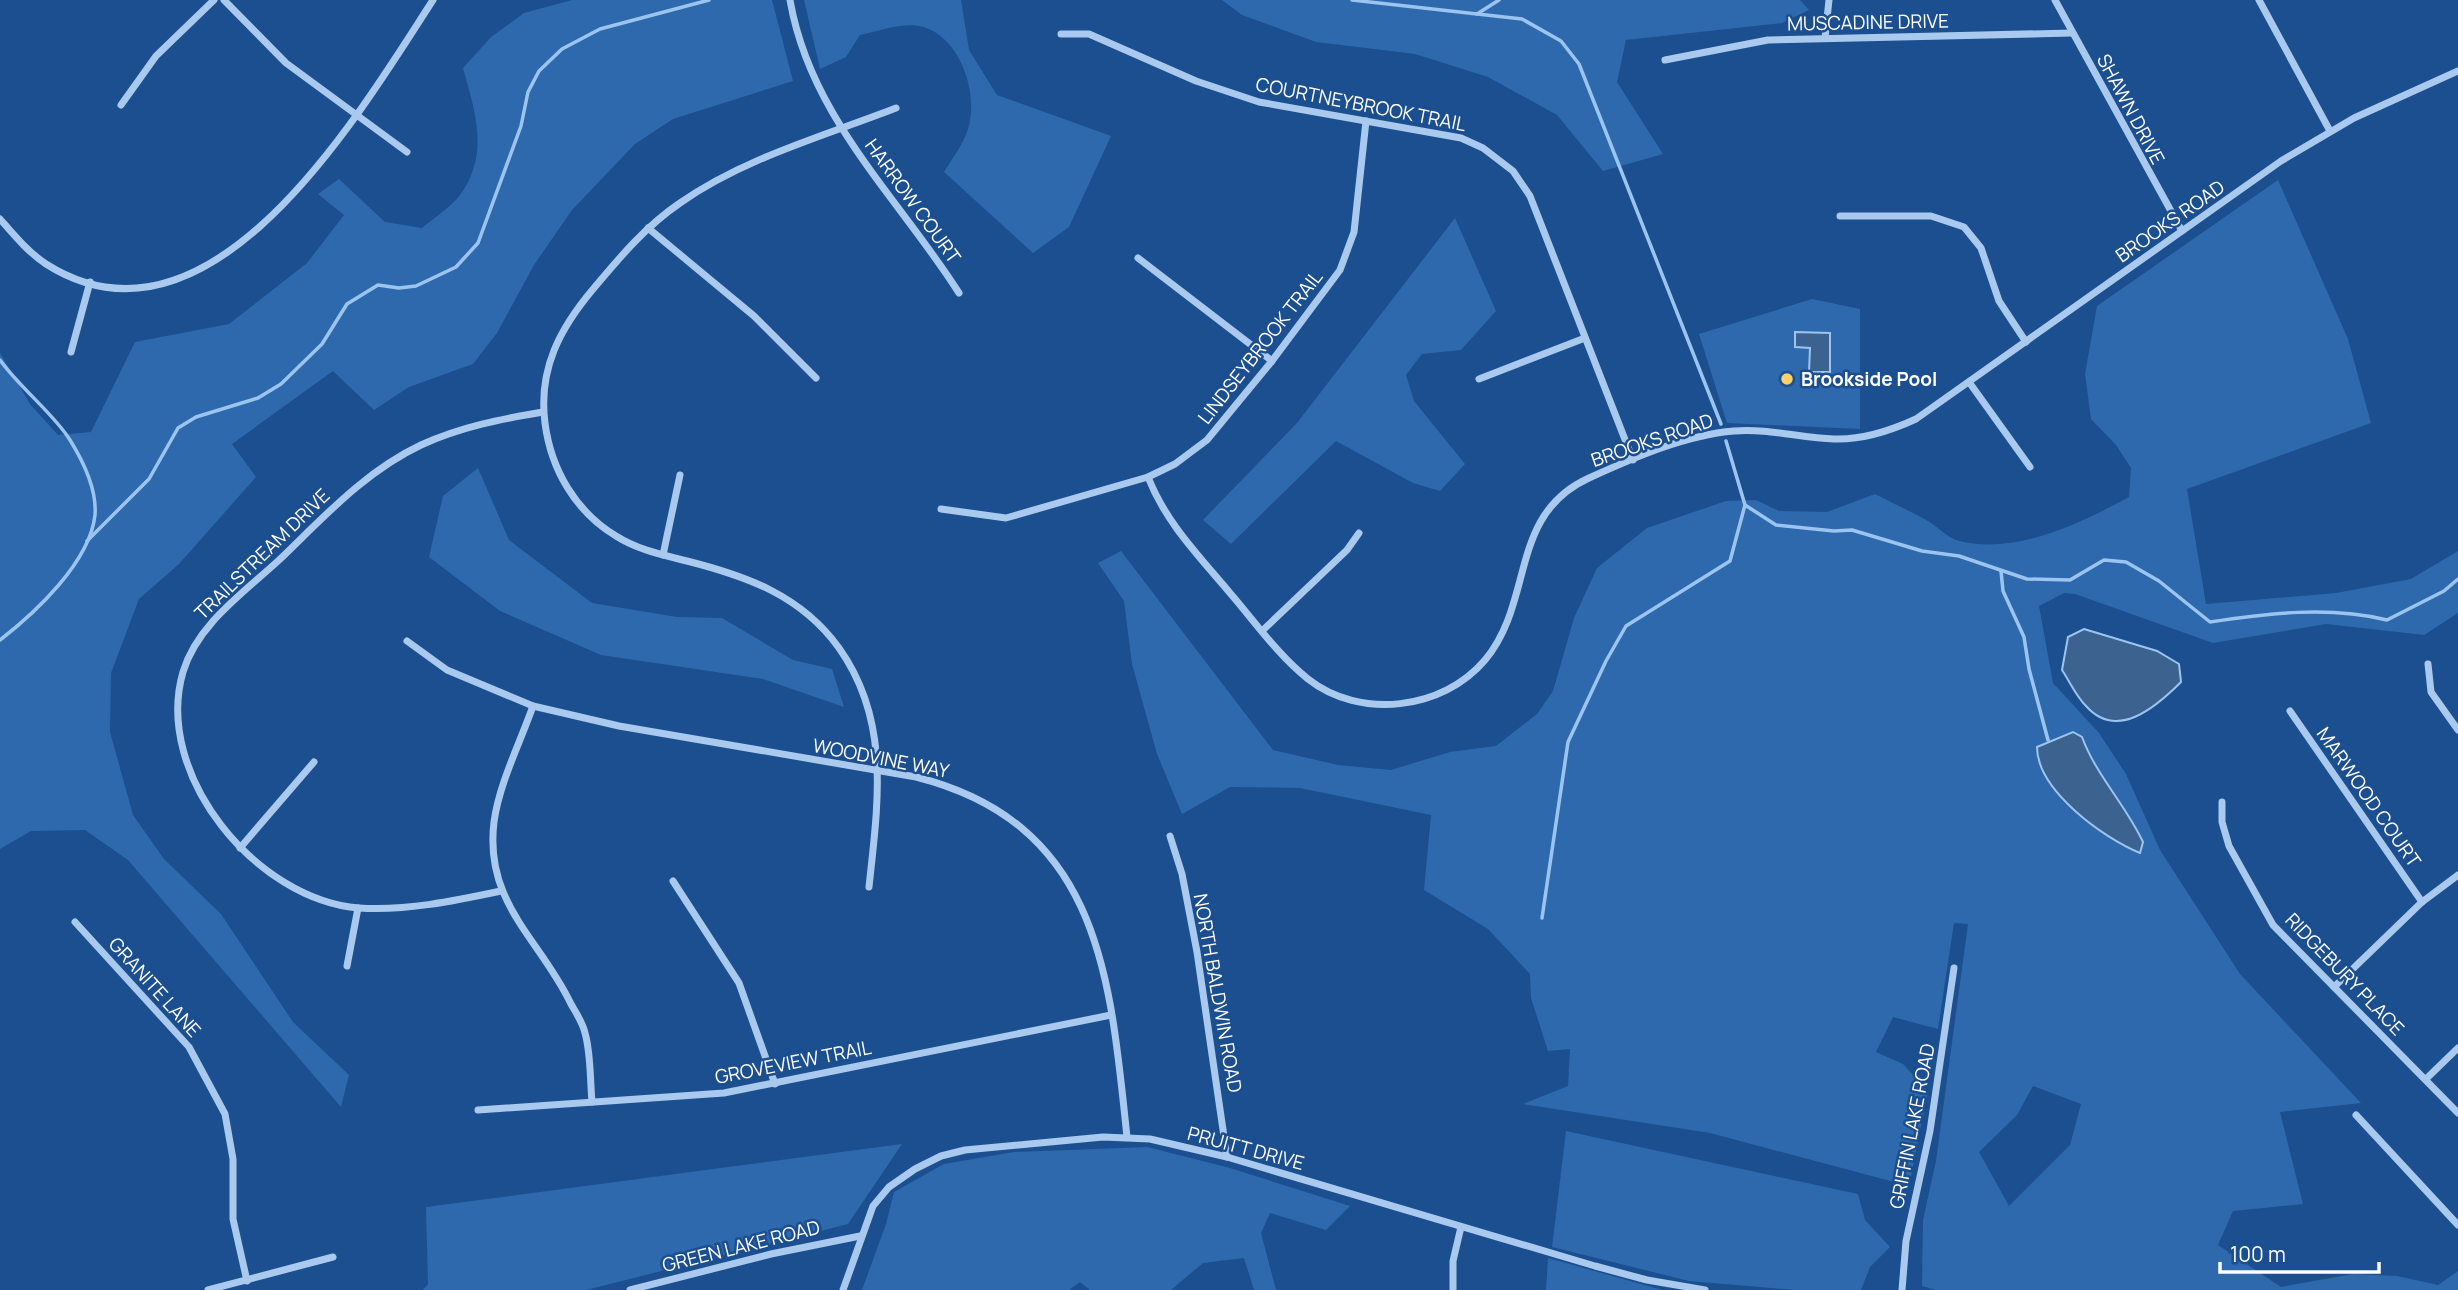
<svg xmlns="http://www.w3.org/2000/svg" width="2458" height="1290" viewBox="0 0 2458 1290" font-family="Manrope,sans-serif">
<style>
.green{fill:#2e69ad;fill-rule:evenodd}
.water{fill:#3c6290;stroke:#9cc4f0;stroke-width:2}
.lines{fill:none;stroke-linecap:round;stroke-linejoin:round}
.stream{stroke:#9cc4f0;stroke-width:3.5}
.street{stroke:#a9c9ee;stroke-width:7}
.poi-dot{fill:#ffd166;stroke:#1b4f8f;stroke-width:2.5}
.labels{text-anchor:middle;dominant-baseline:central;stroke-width:5;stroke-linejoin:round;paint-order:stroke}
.street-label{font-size:19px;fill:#fff;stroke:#1b4f8f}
.poi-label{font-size:19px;font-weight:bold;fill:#fff;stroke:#1b4f8f;text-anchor:start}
</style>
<rect width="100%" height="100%" fill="#1b4f8f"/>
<g class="green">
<path d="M 572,0 L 772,0 L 793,81 L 673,119 L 635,144 L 572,210 L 534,265 L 497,333 L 473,364 L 409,387 L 374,410 L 333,371 L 232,444 L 256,477 L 179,564 L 139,599 L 111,673 L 110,732 L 133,815 L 164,859 L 221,914 L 293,1022 L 349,1075 L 341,1107 L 128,860 L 85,830 L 31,831 L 0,849 L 0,353 L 30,404 L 58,435 L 91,432 L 135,342 L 229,324 L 307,263 L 344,215 L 318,194 L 339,179 L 385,222 L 422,228 C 434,218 451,207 460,195 C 490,155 475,111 463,68 L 491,37 L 524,13 Z"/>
<path d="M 804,0 L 961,0 L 969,50 L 997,95 L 1111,136 L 1069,227 L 1033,253 L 944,172 C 952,159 964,143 968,129 C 979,94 961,39 924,27 C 905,21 879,31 860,35 L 846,57 L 820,69 Z"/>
<path d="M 1222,0 L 1800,0 L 1809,10 L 1782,23 L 1626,40 L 1617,82 L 1663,154 L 1603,171 L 1557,115 L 1488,77 L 1415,54 L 1316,42 L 1242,15 Z"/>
<path d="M 2278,180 L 2348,339 L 2371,423 L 2187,489 L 2206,604 L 2336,593 L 2411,579 L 2458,551 L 2458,613 L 2424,635 L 2326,624 L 2213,643 L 2075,594 L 2064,593 L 2039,606 L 2053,683 L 2099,733 L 2126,774 L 2160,850 L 2240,974 L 2361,1103 L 2280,1112 L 2303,1204 L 2233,1211 L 2218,1245 L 2281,1287 L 2353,1274 L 2397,1276 L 2438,1285 L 2458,1271 L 2458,1290 L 1936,1290 L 1922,1286 L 1923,1220 L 1936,1161 L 1968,924 L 1954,923 L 1938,1029 L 1893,1017 L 1876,1052 L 1903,1064 L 1928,1091 L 1909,1186 L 1710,1133 L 1523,1104 L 1568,1086 L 1570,1049 L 1548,1051 L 1531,998 L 1530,974 L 1488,929 L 1424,890 L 1431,815 L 1300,788 L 1230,787 L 1182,814 L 1157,754 L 1132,664 L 1124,601 L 1098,563 L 1121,551 L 1273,750 L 1338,765 L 1391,770 L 1450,752 L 1496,746 L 1537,714 L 1553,691 L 1574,618 L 1597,568 L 1647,528 L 1726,501 L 1756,500 L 1779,511 L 1827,512 L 1875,494 C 1892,503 1910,511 1928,521 C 1938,527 1948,538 1959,541 C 2016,555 2081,523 2129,497 L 2131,468 L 2116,445 L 2091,419 L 2085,374 L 2097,306 ZM 2033,1086 L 2081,1104 L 2070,1145 L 2009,1206 L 1979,1152 L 2017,1115 Z"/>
<path d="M 1455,218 L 1496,311 L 1461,350 L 1422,354 L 1406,375 L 1414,401 L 1465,464 L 1440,491 L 1413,483 L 1336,441 L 1231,544 L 1203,520 L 1297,423 Z"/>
<path d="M 1812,299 L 1860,309 L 1860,429 L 1727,423 L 1699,334 Z"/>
<path d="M 478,468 L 509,540 L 592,603 L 677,617 L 722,618 L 793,660 L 832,669 L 844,707 L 763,679 L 601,655 L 500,611 L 429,557 L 443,496 Z"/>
<path d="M 1566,1131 L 1858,1194 L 1865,1220 L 1890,1247 L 1870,1267 L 1861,1290 L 1796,1290 L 1689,1281 L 1552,1247 Z"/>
<path d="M 902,1144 L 848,1224 L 586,1290 L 423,1290 L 428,1284 L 426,1207 Z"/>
<path d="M 1147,1147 L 1230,1168 L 1350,1206 L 1326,1230 L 1270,1213 L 1261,1233 L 1276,1290 L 1254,1290 L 1244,1258 L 1203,1263 L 1171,1290 L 1090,1290 L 1080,1282 L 1069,1290 L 862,1290 L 886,1224 L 894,1192 L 944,1164 L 1014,1152 Z"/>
<path d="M 1548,1258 L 1662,1290 L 1546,1290 Z"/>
</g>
<g class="water">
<path d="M 1795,332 L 1830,333 L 1830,372 L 1809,372 L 1810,348 L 1795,347 Z"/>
<path d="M 2084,629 L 2157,651 L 2179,664 L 2181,682 C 2156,707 2117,741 2086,706 C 2076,696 2070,682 2062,670 L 2068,637 Z"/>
<path d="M 2073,732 L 2082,737 C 2096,775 2125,804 2143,842 L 2140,853 C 2103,838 2037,790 2037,747 Z"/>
</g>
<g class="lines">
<g class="stream">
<path d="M 1352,0 L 1522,19 L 1561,41 L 1579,64 L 1721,424"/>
<path d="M 1477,14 L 1499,0"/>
<path d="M 0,360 C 20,388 54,414 70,440 C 83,461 97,490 95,515 C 90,562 35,613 0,640"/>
<path d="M 1745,505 L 1776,525 L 1834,531 L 1852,530 L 1922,551 L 1959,556 L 2027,579 L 2070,580 L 2104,560 L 2126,562 L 2159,581 L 2210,622 C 2269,613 2329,606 2387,620 L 2444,591 L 2458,579"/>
<path d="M 87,541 L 149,479 L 178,428 L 196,417 L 258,398 L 281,384 L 322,344 L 347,304 L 378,285 L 399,288 L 416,286 L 456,267 L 478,243 L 521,126 L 528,92 L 539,71 L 562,49 L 600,29 L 709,0"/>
<path d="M 2001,571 L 2003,591 L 2024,637 L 2029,669 L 2048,740"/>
<path d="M 1542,918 L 1568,742 L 1606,661 L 1626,626 L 1730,561 L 1745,505 L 1726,441"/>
</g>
<g class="street">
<path d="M 224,0 L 286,63 L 407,152"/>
<path d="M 790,0 C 810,117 898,197 959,293"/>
<path d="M 2055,0 L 2182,231"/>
<path d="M 2259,0 L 2330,131"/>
<path d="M 1061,34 L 1089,34 L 1196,81 L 1259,102 L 1461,138 L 1483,148 L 1513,171 L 1530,196 L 1633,460"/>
<path d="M 1825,38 L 1829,0"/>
<path d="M 1665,60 L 1768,40 L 2072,33"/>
<path d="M 121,105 L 156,56 L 214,0"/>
<path d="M 1840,216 L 1931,216 L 1964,227 L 1981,248 L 1999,301 L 2026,342"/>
<path d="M 0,219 C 14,235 28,252 46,264 C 211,369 360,112 433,0"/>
<path d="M 648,228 L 754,316 L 816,378"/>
<path d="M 1138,258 L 1272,361"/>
<path d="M 71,352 L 90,282"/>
<path d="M 1479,379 L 1585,338"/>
<path d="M 1969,382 L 2030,467"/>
<path d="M 1148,477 C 1166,523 1199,556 1230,593 C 1255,622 1278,655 1308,679 C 1360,720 1443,710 1485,660 C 1535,600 1508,515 1589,478 C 1633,458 1685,435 1734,431 C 1767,428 1801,438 1834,439 C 1863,440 1890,431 1916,419 L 2281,161 L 2354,118 L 2458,71"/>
<path d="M 941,509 L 1006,518 L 1148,477 L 1175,464 L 1207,440 L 1272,361 L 1340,270 L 1354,232 L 1366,121"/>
<path d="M 663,555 L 680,475"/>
<path d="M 1262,631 L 1347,550 L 1359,533"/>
<path d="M 407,641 L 447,670 L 533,706 L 619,726 L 916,777 C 1101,824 1110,977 1127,1137"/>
<path d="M 2428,664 L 2431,692 L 2458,730"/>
<path d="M 533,706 C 520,743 499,784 494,822 C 484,903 540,939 571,1004 C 576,1013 583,1023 585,1033 C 591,1054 590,1080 592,1102"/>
<path d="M 2290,711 L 2422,902"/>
<path d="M 2222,802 L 2222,822 L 2229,846 L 2273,925 L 2458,1113"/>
<path d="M 1170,836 L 1182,874 L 1197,952 L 1227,1157"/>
<path d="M 240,848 L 314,762"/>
<path d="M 673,881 L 739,983 L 775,1084"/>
<path d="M 869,887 C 878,803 891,721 839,648 C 801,595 746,576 687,561 C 663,555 638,550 616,536 C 576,512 551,470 545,423 C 538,369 560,328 594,288 C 620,257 646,226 680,203 C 744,158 824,136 896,108"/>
<path d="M 501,891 C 454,901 406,911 359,908 C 257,900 153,775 183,672 C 197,625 243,593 278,561 C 323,518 364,472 421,445 C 460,427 501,419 543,412"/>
<path d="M 75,922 L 189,1047 L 225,1114 L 233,1159 L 233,1219 L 247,1281"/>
<path d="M 347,966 L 358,908"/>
<path d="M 2334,987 L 2422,902 L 2458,875"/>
<path d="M 2426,1079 L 2458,1048"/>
<path d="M 478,1110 L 724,1093 L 1111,1015"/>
<path d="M 2356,1115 L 2458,1225"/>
<path d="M 208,1290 L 333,1257"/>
<path d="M 630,1290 L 771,1254 L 860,1236"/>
<path d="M 843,1290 L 873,1206 L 889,1187 L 915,1169 L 941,1156 L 965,1150 L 1103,1137 L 1150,1139 L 1227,1157 L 1595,1266 L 1647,1280 L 1705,1290"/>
<path d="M 1453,1290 L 1453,1261 L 1461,1227"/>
<path d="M 1902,1290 L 1906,1241 L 1930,1131 L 1954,968"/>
</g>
</g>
<circle class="poi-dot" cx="1787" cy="379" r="7"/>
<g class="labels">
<g class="street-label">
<text transform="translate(1868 22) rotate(-1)">MUSCADINE DRIVE</text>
<text transform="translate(1361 104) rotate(11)">COURTNEYBROOK TRAIL</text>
<text transform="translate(2131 109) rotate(62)">SHAWN DRIVE</text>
<text transform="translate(913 201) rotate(54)">HARROW COURT</text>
<text transform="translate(2170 221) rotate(-35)">BROOKS ROAD</text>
<text transform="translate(1260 347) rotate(-52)">LINDSEYBROOK TRAIL</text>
<text transform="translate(1652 440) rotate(-19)">BROOKS ROAD</text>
<text transform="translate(262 554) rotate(-44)">TRAILSTREAM DRIVE</text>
<text transform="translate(881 758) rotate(11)">WOODVINE WAY</text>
<text transform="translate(2369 797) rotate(55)">MARWOOD COURT</text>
<text transform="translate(2345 974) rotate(46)">RIDGEBURY PLACE</text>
<text transform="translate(155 987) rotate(48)">GRANITE LANE</text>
<text transform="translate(1218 993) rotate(80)">NORTH BALDWIN ROAD</text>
<text transform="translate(793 1062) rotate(-11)">GROVEVIEW TRAIL</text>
<text transform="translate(1912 1126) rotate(-79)">GRIFFIN LAKE ROAD</text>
<text transform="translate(1246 1148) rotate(15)">PRUITT DRIVE</text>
<text transform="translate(741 1246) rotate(-14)">GREEN LAKE ROAD</text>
</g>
<g class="poi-label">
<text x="1801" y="379">Brookside Pool</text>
</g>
</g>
<path d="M2220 1262v10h159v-10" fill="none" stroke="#ffffff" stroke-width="3.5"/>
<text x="2230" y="1262" font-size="21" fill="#ffffff" stroke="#1b4f8f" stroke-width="5" paint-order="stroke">100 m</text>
</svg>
